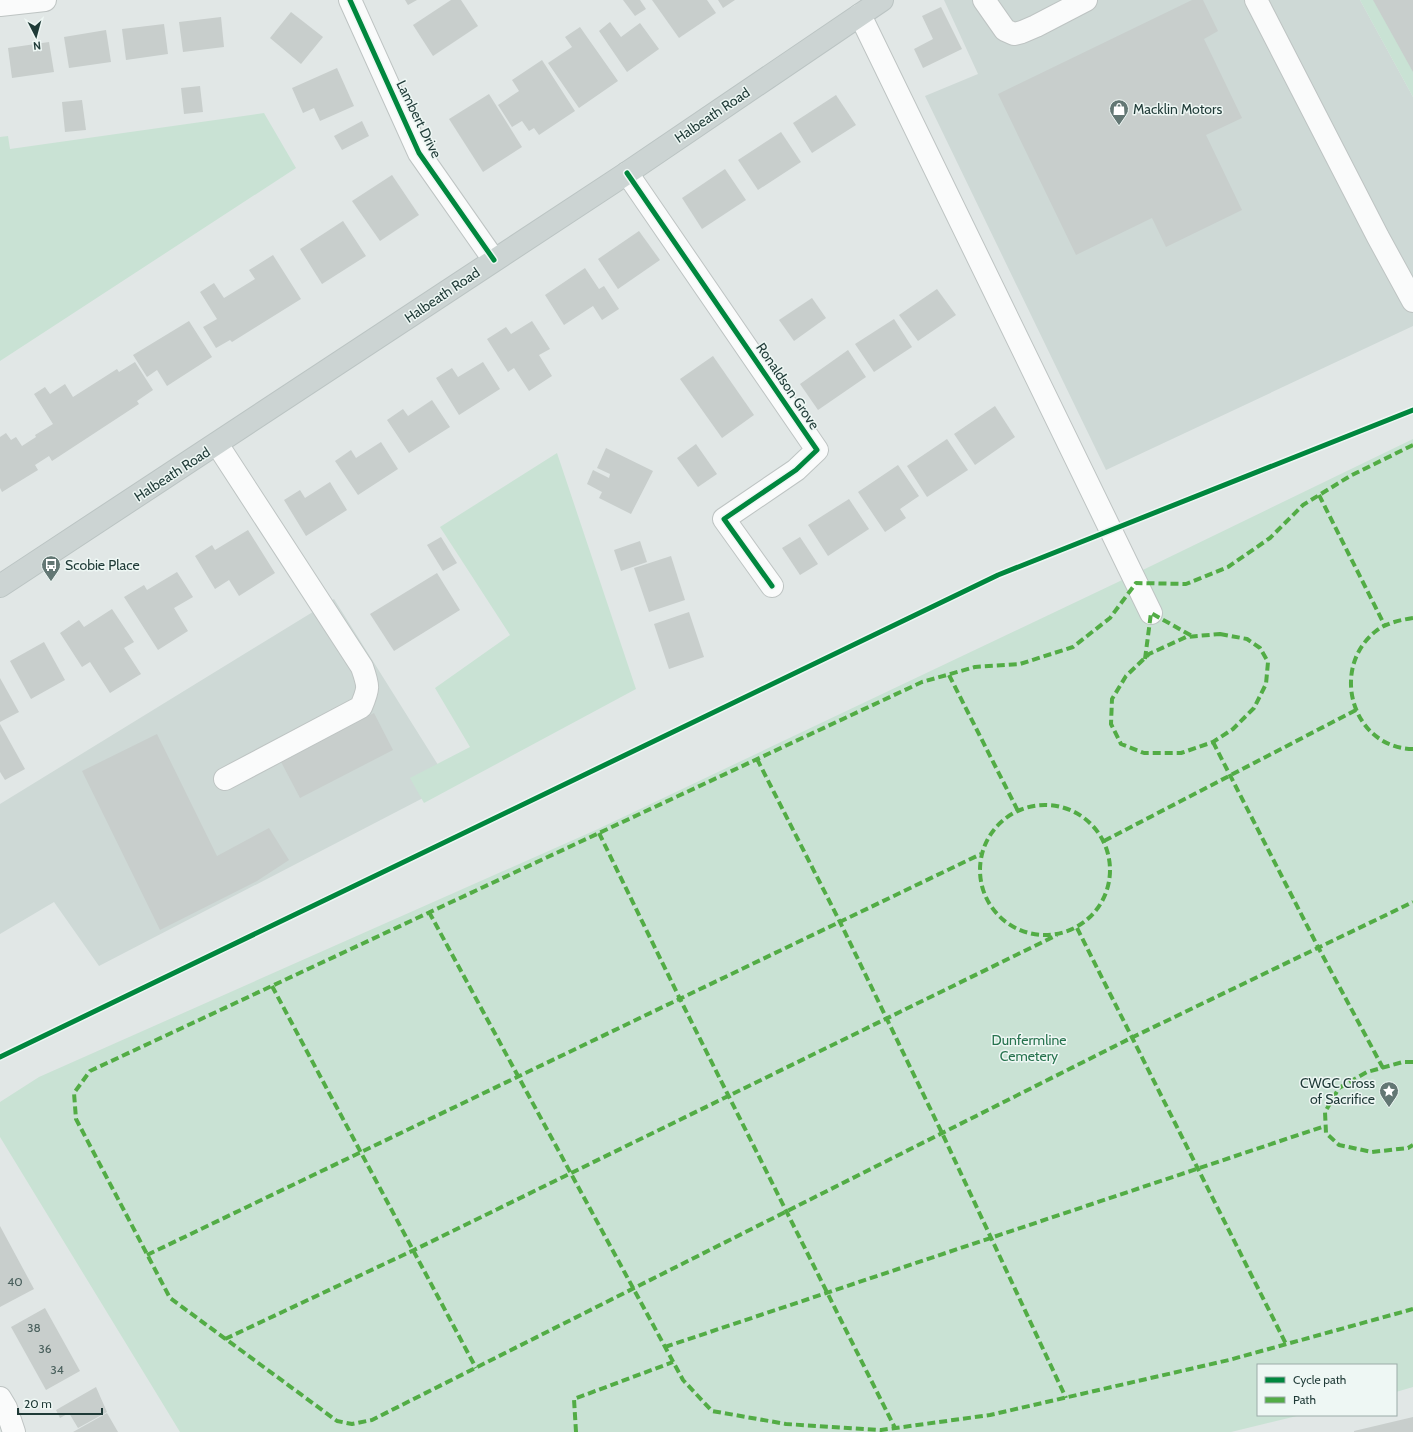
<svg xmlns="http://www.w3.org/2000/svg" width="1413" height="1432" viewBox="0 0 1413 1432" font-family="Cabin,sans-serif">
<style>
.built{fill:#ced9d6}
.green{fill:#c9e2d4}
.building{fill:#c8cecc}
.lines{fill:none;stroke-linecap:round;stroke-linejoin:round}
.minor-casing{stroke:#bec4c3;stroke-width:24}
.major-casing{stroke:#bbc4c3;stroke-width:24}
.minor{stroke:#fafbfb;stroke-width:22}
.major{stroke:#ccd4d3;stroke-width:22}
.quiet{stroke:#52ac45;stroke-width:4;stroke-dasharray:8 4;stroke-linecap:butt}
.cycleway-casing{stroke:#eef7f4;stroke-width:8}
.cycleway{stroke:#00873e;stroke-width:5}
.labels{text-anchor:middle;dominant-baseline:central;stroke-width:3;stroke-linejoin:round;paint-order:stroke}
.number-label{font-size:12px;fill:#4a605d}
.poi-label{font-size:14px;fill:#1f3a37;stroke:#eef7f4;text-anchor:start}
.street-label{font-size:14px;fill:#1f3a37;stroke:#eef7f4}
.park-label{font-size:14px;fill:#27734f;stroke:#eef7f4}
</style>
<rect width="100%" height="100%" fill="#e1e7e6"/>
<g class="built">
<path d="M 944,0 L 1360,0 L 1413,97 L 1413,326 L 1106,470 L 925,96 L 978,74 Z"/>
<path d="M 334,599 L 450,784 L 99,966 L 54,902 L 0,934 L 0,804 Z"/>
</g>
<g class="green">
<path d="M 1360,0 L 1413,0 L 1413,97 Z"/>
<path d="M 264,113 L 296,168 L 0,361 L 0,137 L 8,136 L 10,149 Z"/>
<path d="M 1413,439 L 1413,1387 L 1396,1392 L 1396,1365 L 1258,1365 L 1258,1415 L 1301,1415 L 1231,1432 L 180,1432 L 0,1137 L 0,1102 L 39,1077 L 598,829 L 1118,582 Z"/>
<path d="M 557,453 L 636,689 L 424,803 L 410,778 L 470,747 L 435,688 L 510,635 L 440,527 Z"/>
</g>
<g class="building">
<path d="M 405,0 L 417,0 L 408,5 Z"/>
<path d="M 451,0 L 461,0 L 478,26 L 433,56 L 413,25 Z"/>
<path d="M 623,0 L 640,0 L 646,9 L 635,16 Z"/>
<path d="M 652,0 L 707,0 L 716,13 L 679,38 Z"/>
<path d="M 718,0 L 735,0 L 723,8 Z"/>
<path d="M 1192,0 L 1203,0 L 1218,31 L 1204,39 L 1242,118 L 1206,135 L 1242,210 L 1166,247 L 1152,218 L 1076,255 L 998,94 Z"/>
<path d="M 1373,0 L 1413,0 L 1413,72 Z"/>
<path d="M 941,7 L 962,49 L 923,68 L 914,49 L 933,39 L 922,16 Z"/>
<path d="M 291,12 L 323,37 L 301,64 L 270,38 Z"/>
<path d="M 221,17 L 224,47 L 183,52 L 179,22 Z"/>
<path d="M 610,22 L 621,37 L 640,23 L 659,49 L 627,72 L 599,31 Z"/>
<path d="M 164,24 L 168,54 L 126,60 L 122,29 Z"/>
<path d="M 580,27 L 618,81 L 579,108 L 548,63 L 572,47 L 565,37 Z"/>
<path d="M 106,30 L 111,62 L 69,68 L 64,37 Z"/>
<path d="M 49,42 L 54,72 L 12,78 L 8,48 Z"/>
<path d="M 542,60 L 575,111 L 539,135 L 534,128 L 529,131 L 522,121 L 512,127 L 498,105 L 519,91 L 512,80 Z"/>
<path d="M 337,68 L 354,106 L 320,121 L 314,108 L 303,113 L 292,88 Z"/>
<path d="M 200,86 L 203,112 L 184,114 L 181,88 Z"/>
<path d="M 489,94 L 522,147 L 483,172 L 449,119 Z"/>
<path d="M 836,95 L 856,125 L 812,153 L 793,123 Z"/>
<path d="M 82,100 L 86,130 L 65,132 L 62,102 Z"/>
<path d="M 362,121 L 369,136 L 342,150 L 334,136 Z"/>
<path d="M 781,132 L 801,162 L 758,190 L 738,160 Z"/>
<path d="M 725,169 L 746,200 L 702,229 L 682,198 Z"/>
<path d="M 392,175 L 419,215 L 380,241 L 352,201 Z"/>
<path d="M 343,221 L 366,256 L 322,284 L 300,249 Z"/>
<path d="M 639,231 L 660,260 L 618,289 L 598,259 Z"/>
<path d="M 273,255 L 301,299 L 232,342 L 230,340 L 216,348 L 203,327 L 217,319 L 200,292 L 214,283 L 224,298 L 255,279 L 249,270 Z"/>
<path d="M 585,268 L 599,289 L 604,286 L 619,309 L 602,320 L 593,306 L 564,325 L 545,295 Z"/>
<path d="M 937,289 L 956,315 L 918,341 L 899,315 Z"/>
<path d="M 812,298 L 826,318 L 794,341 L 779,320 Z"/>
<path d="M 894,319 L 912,347 L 874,372 L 855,344 Z"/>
<path d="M 189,321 L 212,357 L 167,386 L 157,370 L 147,377 L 133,355 Z"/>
<path d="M 532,321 L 550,349 L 539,355 L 552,376 L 529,391 L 514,368 L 508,372 L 487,339 L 506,327 L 511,334 Z"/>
<path d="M 848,350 L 866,377 L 818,410 L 800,384 Z"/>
<path d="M 713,356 L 754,415 L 722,438 L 680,379 Z"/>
<path d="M 135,362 L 153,390 L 137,401 L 139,404 L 52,461 L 49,456 L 35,465 L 38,470 L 2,492 L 0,488 L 0,437 L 6,433 L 11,440 L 16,437 L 22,446 L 36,437 L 35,435 L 53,424 L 34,394 L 45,387 L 50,394 L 65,384 L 73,397 L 117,369 L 119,372 Z"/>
<path d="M 483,362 L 500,389 L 459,415 L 436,378 L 452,368 L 458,377 Z"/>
<path d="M 432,400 L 450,427 L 409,453 L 387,420 L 403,409 L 408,416 Z"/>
<path d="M 995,406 L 1015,437 L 975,465 L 954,434 Z"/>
<path d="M 947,439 L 968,470 L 927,497 L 907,466 Z"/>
<path d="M 381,442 L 398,469 L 358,495 L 335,461 L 351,450 L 356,458 Z"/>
<path d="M 696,444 L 717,474 L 698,487 L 677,458 Z"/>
<path d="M 606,448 L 653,471 L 631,514 L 599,498 L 602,492 L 587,484 L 593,470 L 609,478 L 610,474 L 597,468 Z"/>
<path d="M 898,465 L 919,496 L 900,509 L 906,518 L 885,532 L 858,492 Z"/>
<path d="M 330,482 L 347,510 L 306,536 L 284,500 L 300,490 L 305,498 Z"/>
<path d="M 849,499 L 869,529 L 828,556 L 808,525 Z"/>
<path d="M 248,530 L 275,573 L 239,596 L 229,580 L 215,589 L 195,556 L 212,545 L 215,550 Z"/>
<path d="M 441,537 L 457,563 L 443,571 L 427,545 Z"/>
<path d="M 800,537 L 818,564 L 800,575 L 782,548 Z"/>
<path d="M 640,541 L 647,562 L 621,571 L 614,550 Z"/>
<path d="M 671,556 L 685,600 L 649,612 L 634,568 Z"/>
<path d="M 177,572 L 193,597 L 174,608 L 188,631 L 158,650 L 124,597 L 144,585 L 147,590 Z"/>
<path d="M 437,573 L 460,610 L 394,651 L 370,614 Z"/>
<path d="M 112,609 L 134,642 L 124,648 L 141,674 L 110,693 L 90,662 L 82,667 L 60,633 L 79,620 L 84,627 Z"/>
<path d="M 689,612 L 704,657 L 669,669 L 654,624 Z"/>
<path d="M 44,642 L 65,680 L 31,699 L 10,661 Z"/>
<path d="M 0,678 L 19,712 L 0,722 Z"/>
<path d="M 374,713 L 393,750 L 300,798 L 280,760 Z"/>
<path d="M 0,724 L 25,769 L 5,780 L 0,772 Z"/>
<path d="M 157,734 L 217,856 L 269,828 L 289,860 L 257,881 L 160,930 L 82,771 Z"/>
<path d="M 0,1226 L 34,1289 L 0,1307 Z"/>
<path d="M 45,1308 L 80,1371 L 46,1390 L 11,1327 Z"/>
<path d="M 96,1387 L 107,1412 L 78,1428 L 69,1413 L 60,1418 L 56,1410 Z"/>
<path d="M 107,1413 L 118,1432 L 73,1432 Z"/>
<path d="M 1413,1417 L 1413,1432 L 1354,1432 L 1354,1431 Z"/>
</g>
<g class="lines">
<g class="minor-casing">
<g id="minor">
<path d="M 350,0 L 419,153 L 494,260"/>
<path d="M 984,0 L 1005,30 L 1014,34 L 1022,32 L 1036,26 L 1086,0"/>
<path d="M 1256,0 L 1378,237 L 1413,301"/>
<path d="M 0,5 L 45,0"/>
<path d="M 860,15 L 1151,613"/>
<path d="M 627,173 L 817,450 L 796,470 L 724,519 L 772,586"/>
<path d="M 217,444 L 362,667 C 369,687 369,688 361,707 L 225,779"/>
<path d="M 0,1398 L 6,1408 L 14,1432"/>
</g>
</g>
<g class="major-casing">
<path id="major" d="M 0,586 L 627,173 L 882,0"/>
</g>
<use href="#minor" class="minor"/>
<use href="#major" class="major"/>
<g class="quiet">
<path d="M 1413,445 L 1350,476 L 1303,505 L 1270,538 L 1228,567 L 1186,584 L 1136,583 L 1110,618 L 1073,647 L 1020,664 L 975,667 L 922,682 L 90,1071 L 74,1093 L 76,1119 L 170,1298 L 337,1421 L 352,1424 L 372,1420 L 1133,1037 L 1413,902"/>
<path d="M 1319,495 L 1385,626"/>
<path d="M 1413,618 C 1400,620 1386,623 1376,631 C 1329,668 1352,748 1413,749"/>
<path d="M 1220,634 L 1247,639 L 1260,648 L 1268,662 L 1266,684 L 1254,708 L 1233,729 L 1213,742 L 1181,753 L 1144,753 L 1121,744 L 1111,724 L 1112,699 L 1126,676 L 1149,654 L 1186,637 Z"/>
<path d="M 1145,659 L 1151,613 L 1192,636"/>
<path d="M 949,675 L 1018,811"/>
<path d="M 1213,742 L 1318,947 L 1383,1068"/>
<path d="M 757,759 L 840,922 L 942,1133 L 1066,1398"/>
<circle cx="1045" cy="870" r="65"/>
<path d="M 599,833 L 680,999 L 895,1428"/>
<path d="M 1104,841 L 1356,710"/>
<path d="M 429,912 L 683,1380 L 712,1411 L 786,1424 L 881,1430 L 990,1415 L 1229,1360 L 1413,1309"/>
<path d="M 1077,928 L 1286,1344"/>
<path d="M 272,986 L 476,1368"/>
<path d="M 1413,1062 L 1403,1062 L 1367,1072 L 1339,1088 L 1325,1112 L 1326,1133 L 1339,1145 L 1372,1152 L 1408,1148 L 1413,1145"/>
<path d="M 147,1255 L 981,854"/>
<path d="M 225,1339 L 414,1250 L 1057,935"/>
<path d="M 665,1347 L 1325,1126"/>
<path d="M 576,1432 L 574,1399 L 673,1362"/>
</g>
<g class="cycleway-casing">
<g id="cycleway">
<path d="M 350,0 L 419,153 L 494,260"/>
<path d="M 627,173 L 817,450 L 796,470 L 724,519 L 772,586"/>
<path d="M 0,1057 L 998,575 L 1413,410"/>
</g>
</g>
<use href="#cycleway" class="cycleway"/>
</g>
<defs>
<g id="shop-pin" transform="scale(1)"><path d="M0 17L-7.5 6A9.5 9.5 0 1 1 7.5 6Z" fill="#637774" stroke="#eef7f4"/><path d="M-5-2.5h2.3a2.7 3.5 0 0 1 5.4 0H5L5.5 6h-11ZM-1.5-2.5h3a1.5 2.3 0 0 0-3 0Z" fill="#fff"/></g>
<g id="bus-pin" transform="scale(1)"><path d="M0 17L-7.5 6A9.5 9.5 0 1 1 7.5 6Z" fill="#637774" stroke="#eef7f4"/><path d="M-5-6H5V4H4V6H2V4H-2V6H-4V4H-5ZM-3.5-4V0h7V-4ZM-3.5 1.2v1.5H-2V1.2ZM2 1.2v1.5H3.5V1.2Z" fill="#fff"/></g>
<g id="sight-pin" transform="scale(1)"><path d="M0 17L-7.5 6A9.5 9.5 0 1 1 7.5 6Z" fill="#637774" stroke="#eef7f4"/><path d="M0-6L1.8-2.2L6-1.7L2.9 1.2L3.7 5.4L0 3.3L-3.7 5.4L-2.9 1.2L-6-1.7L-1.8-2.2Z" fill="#fff"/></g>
</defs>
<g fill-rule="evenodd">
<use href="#shop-pin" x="1119" y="109"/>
<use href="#bus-pin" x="51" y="565"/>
<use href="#sight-pin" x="1389" y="1091"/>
</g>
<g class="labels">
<g class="number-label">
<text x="15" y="1281">40</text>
<text x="34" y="1327">38</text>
<text x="45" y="1348">36</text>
<text x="57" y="1369">34</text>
</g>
<g class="poi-label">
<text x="1133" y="109">Macklin Motors</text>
<text x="65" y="565">Scobie Place</text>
<text x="1375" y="1083" text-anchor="end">CWGC Cross<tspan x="1375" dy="16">of Sacrifice</tspan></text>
</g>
<g class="street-label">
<text transform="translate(712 115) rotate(-34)">Halbeath Road</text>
<text transform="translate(419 119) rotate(64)">Lambert Drive</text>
<text transform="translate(442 295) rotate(-34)">Halbeath Road</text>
<text transform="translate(788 386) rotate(56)">Ronaldson Grove</text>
<text transform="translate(172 474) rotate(-33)">Halbeath Road</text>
</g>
<g class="park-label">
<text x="1029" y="1040">Dunfermline<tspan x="1029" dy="16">Cemetery</tspan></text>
</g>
</g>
<rect x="1257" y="1364" width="140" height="52" fill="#eef7f4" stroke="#9baba8"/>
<rect x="1265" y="1377" width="20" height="6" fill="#00873e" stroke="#9baba8"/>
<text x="1293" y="1384" font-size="12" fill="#1f3a37">Cycle path</text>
<rect x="1265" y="1397" width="20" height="6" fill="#52ac45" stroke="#9baba8"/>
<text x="1293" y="1404" font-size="12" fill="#1f3a37">Path</text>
<g transform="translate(36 36) rotate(174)" stroke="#eef7f4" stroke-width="3" paint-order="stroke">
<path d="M0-3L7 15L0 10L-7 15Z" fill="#1f3a37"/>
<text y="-6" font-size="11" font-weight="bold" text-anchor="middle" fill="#1f3a37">N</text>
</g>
<path d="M18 1408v6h84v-6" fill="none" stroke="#1f3a37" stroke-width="2"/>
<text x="24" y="1408" font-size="12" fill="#1f3a37" stroke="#eef7f4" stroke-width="3" paint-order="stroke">20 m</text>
</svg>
